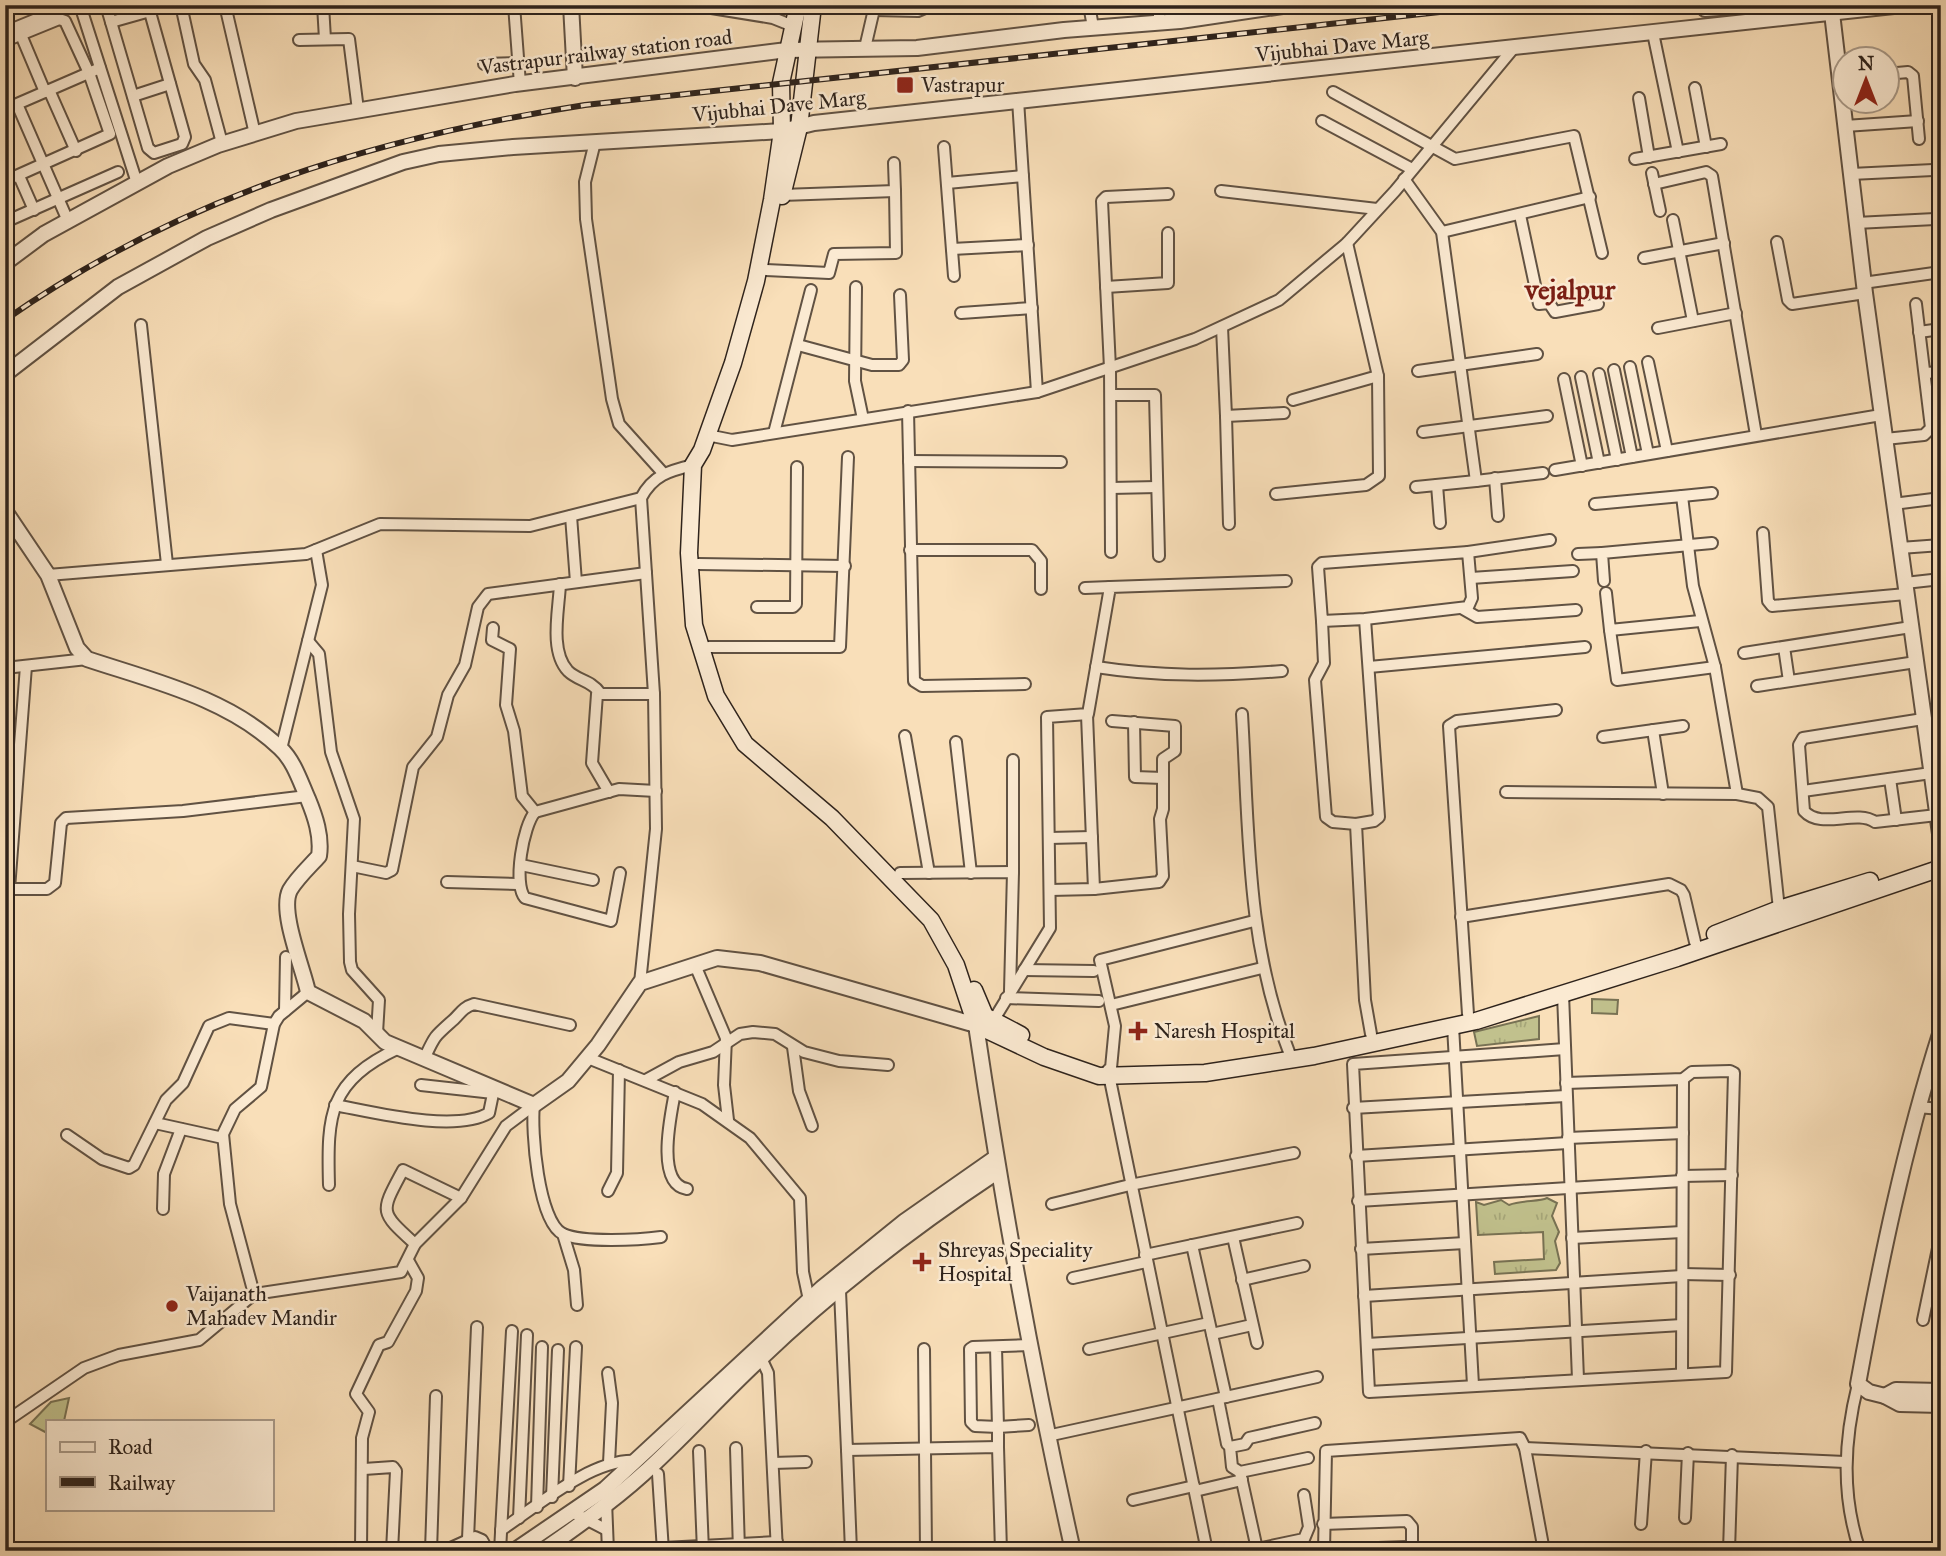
<svg xmlns="http://www.w3.org/2000/svg" width="1946" height="1556" viewBox="0 0 1946 1556" font-family="'IM FELL Great Primer',serif">
<style>
.grass{fill:url(#grass-tufts);stroke:#787254;stroke-width:2}
.garden{fill:#c1c18d;stroke:#787254;stroke-width:2}
.lines{fill:none;stroke-linecap:round;stroke-linejoin:round}
.minor-casing{stroke:#615243;stroke-width:14}
.tertiary-casing{stroke:#615243;stroke-width:18}
.secondary-casing{stroke:#2e231c;stroke-width:19}
.minor{stroke:#fbead2;stroke-width:10}
.tertiary{stroke:#fbead2;stroke-width:14}
.secondary{stroke:#fbead2;stroke-width:16}
.rail-casing{stroke:#2e231c;stroke-width:6}
.rail{stroke:#fbead2;stroke-width:3.5;stroke-dasharray:10;stroke-linecap:butt}
.poi-dot{fill:#8f2418;stroke:#fbead2;stroke-width:2.5}
.labels{text-anchor:middle;dominant-baseline:central;stroke-width:5;stroke-linejoin:round;paint-order:stroke}
.street-label{font-size:21px;fill:#2e231c;stroke:#fbead2}
.poi-label{font-size:21px;fill:#2e231c;stroke:#fbead2;text-anchor:start}
.district-label{font-size:28px;font-weight:bold;fill:#7a1f14;stroke:#fbead2}
</style>
<defs>
<pattern id="grass-tufts" width="24" height="20" patternUnits="userSpaceOnUse" patternTransform="scale(1.75)"><rect width="24" height="20" fill="#c1c18d"/><path d="M3 7l-1-3M5 7V3M7 7l1-3M15 17l-1-3M17 17v-4M19 17l1-3" fill="none" stroke="#a6a679"/></pattern>
</defs>
<rect width="100%" height="100%" fill="#f9dfb9"/>
<filter id="stains"><feTurbulence type="fractalNoise" baseFrequency=".00286" numOctaves="4"/><feColorMatrix values="0 0 0 0 .2 0 0 0 0 .09 0 0 0 0 .02 0 0 0 .5 -.17"/></filter>
<radialGradient id="worn" r=".72"><stop offset=".6" stop-color="#630" stop-opacity="0"/><stop offset="1" stop-color="#630" stop-opacity=".3"/></radialGradient>
<g class="grass">
<path d="M 1592,999 L 1618,1000 L 1617,1014 L 1592,1013 Z"/>
<path d="M 1539,1016 L 1539,1039 L 1477,1046 L 1474,1032 Z"/>
<path d="M 1547,1198 L 1557,1203 L 1552,1216 L 1559,1232 L 1555,1241 L 1560,1263 L 1556,1270 L 1495,1274 L 1494,1262 L 1544,1259 L 1543,1232 L 1478,1235 L 1476,1202 L 1484,1205 L 1501,1200 L 1509,1205 C 1523,1200 1539,1202 1547,1198 Z"/>
</g>
<path class="garden" d="M 69,1398 L 64,1421 L 47,1421 L 47,1433 L 30,1424 L 51,1402 Z"/>
<g class="lines">
<g class="minor-casing">
<g id="minor">
<path d="M 80,5 L 137,183"/>
<path d="M 106,5 L 148,148 L 154,153 L 182,144 L 185,137 L 148,5"/>
<path d="M 181,5 L 194,64 L 205,80 L 222,143"/>
<path d="M 225,5 L 255,134"/>
<path d="M 323,5 L 325,39"/>
<path d="M 514,5 L 520,84"/>
<path d="M 693,5 L 773,18 L 793,26"/>
<path d="M 1089,5 L 1093,27"/>
<path d="M 874,10 L 918,11 L 932,5"/>
<path d="M 111,22 L 150,11"/>
<path d="M 1159,23 L 1159,5"/>
<path d="M 5,32 L 71,5"/>
<path d="M 1653,33 L 1678,152"/>
<path d="M 21,35 L 45,92"/>
<path d="M 299,40 L 349,39 L 358,110"/>
<path d="M 5,41 L 59,19 L 65,21 L 89,73 L 110,134 L 5,181"/>
<path d="M 865,48 L 875,5"/>
<path d="M 484,64 L 518,63"/>
<path d="M 1886,74 L 1908,72 L 1913,76 L 1919,139"/>
<path d="M 1695,88 L 1706,147"/>
<path d="M 49,90 L 76,151"/>
<path d="M 1333,92 L 1455,159 L 1574,136 L 1602,253"/>
<path d="M 5,96 L 10,107"/>
<path d="M 133,96 L 170,84"/>
<path d="M 1639,98 L 1649,157"/>
<path d="M 1018,100 L 1037,392"/>
<path d="M 1322,121 L 1412,169"/>
<path d="M 1845,126 L 1918,121"/>
<path d="M 595,142 L 585,182 L 586,219 L 612,399 L 619,424 L 663,473"/>
<path d="M 944,147 L 954,276"/>
<path d="M 1635,159 L 1721,144"/>
<path d="M 1652,173 L 1660,211"/>
<path d="M 1851,174 L 1933,170"/>
<path d="M 19,176 L 34,210"/>
<path d="M 1404,179 L 1442,232 L 1476,481 L 1543,473"/>
<path d="M 947,183 L 1023,176"/>
<path d="M 1654,184 L 1706,172 L 1712,176 L 1756,435"/>
<path d="M 1221,191 L 1377,209"/>
<path d="M 782,195 L 895,191 L 894,163"/>
<path d="M 1520,215 L 1539,304 L 1549,303 L 1555,312 L 1598,304"/>
<path d="M 1673,220 L 1693,321"/>
<path d="M 68,221 L 17,104 L 100,68"/>
<path d="M 5,222 L 118,172"/>
<path d="M 1856,223 L 1935,219"/>
<path d="M 1442,232 L 1590,197"/>
<path d="M 1777,242 L 1788,300 L 1792,304 L 1865,293"/>
<path d="M 952,249 L 1028,245"/>
<path d="M 1644,258 L 1724,243"/>
<path d="M 766,270 L 829,273 L 834,254 L 896,253 L 895,191"/>
<path d="M 1863,283 L 1941,272"/>
<path d="M 856,287 L 855,381 L 863,419"/>
<path d="M 1106,287 L 1168,283 L 1168,233"/>
<path d="M 961,313 L 1032,308"/>
<path d="M 141,325 L 167,564"/>
<path d="M 1222,327 L 1226,416 L 1284,413"/>
<path d="M 1658,328 L 1736,313"/>
<path d="M 1919,332 L 1941,329"/>
<path d="M 798,345 L 872,365 L 899,365 L 903,360 L 900,295"/>
<path d="M 1648,362 L 1667,451"/>
<path d="M 1630,367 L 1648,454"/>
<path d="M 1614,370 L 1632,457"/>
<path d="M 1418,371 L 1537,354"/>
<path d="M 1925,373 L 1941,372"/>
<path d="M 1599,374 L 1617,460"/>
<path d="M 1581,377 L 1599,463"/>
<path d="M 1564,379 L 1582,466"/>
<path d="M 1111,395 L 1155,395 L 1159,556"/>
<path d="M 1293,400 L 1378,376"/>
<path d="M 908,411 L 914,681 L 922,686 L 1025,684"/>
<path d="M 1226,416 L 1229,524"/>
<path d="M 1423,432 L 1547,416"/>
<path d="M 774,433 L 811,290"/>
<path d="M 707,435 L 732,440 L 1037,392 L 1195,339 L 1279,300 L 1347,243 L 1395,191 L 1512,50"/>
<path d="M 1885,439 L 1924,435 L 1931,428 L 1916,304"/>
<path d="M 909,461 L 1061,462"/>
<path d="M 1555,470 L 1881,415"/>
<path d="M 1495,478 L 1498,516"/>
<path d="M 1437,485 L 1440,523"/>
<path d="M 1416,487 L 1476,481"/>
<path d="M 1111,488 L 1157,487"/>
<path d="M 1276,494 L 1366,485 L 1379,476 L 1378,376 L 1347,243"/>
<path d="M 1682,496 L 1712,493"/>
<path d="M 1595,504 L 1682,496 L 1693,586 L 1715,667 L 1737,794"/>
<path d="M 1893,504 L 1941,498"/>
<path d="M 571,516 L 576,582"/>
<path d="M 1763,533 L 1768,601 L 1772,606 L 1906,594"/>
<path d="M 1900,548 L 1941,545"/>
<path d="M 910,550 L 1032,550 L 1041,561 L 1041,589"/>
<path d="M 1111,552 L 1110,368 L 1102,201 L 1106,197 L 1168,194"/>
<path d="M 1468,552 L 1550,540"/>
<path d="M 1578,554 L 1602,553"/>
<path d="M 698,564 L 845,566"/>
<path d="M 48,575 L 306,554 L 380,524 L 530,526 L 641,498"/>
<path d="M 1471,578 L 1573,571"/>
<path d="M 1604,581 L 1602,553 L 1712,543"/>
<path d="M 1905,583 L 1941,579"/>
<path d="M 560,584 C 559,609 549,651 568,671 C 578,681 591,680 600,693"/>
<path d="M 1085,588 L 1110,587"/>
<path d="M 1606,593 L 1610,630 L 1700,621"/>
<path d="M 757,607 L 793,607 L 796,604 L 797,467"/>
<path d="M 1463,609 L 1477,617 L 1576,610"/>
<path d="M 1365,619 L 1322,621 L 1318,567 L 1322,563 L 1468,552 L 1472,598 L 1468,607 L 1365,619 L 1379,817 L 1374,821 L 1356,824 L 1365,1000 L 1371,1034"/>
<path d="M 1322,621 L 1324,663 L 1315,680 L 1326,817 L 1333,822 L 1356,824"/>
<path d="M 493,628 L 492,640 L 510,649 L 506,705 L 514,731 L 522,796 L 535,812 L 619,789 L 656,791"/>
<path d="M 1610,630 L 1617,680 L 1715,667"/>
<path d="M 308,641 L 319,654 L 331,752 L 354,819 L 349,914 L 350,962 L 352,970 L 379,1000 L 377,1033"/>
<path d="M 709,647 L 840,647 L 848,457"/>
<path d="M 1784,647 L 1789,681"/>
<path d="M 1744,653 L 1911,627"/>
<path d="M 1096,667 C 1160,677 1218,676 1282,671"/>
<path d="M 1369,667 L 1585,647"/>
<path d="M 5,668 L 87,659"/>
<path d="M 1757,686 L 1916,662"/>
<path d="M 1242,714 C 1249,830 1246,942 1289,1052"/>
<path d="M 1923,719 L 1803,738 L 1799,745 L 1804,811 C 1821,830 1856,809 1875,822 L 1937,815"/>
<path d="M 1134,722 L 1135,777 L 1163,778"/>
<path d="M 1653,730 L 1663,794"/>
<path d="M 905,736 L 929,873"/>
<path d="M 1603,737 L 1683,726"/>
<path d="M 956,742 L 971,873"/>
<path d="M 281,749 L 322,585 L 316,550"/>
<path d="M 1013,760 L 1013,872"/>
<path d="M 1890,779 L 1896,820"/>
<path d="M 1803,791 L 1931,773"/>
<path d="M 609,792 L 592,763 L 597,694 L 654,694"/>
<path d="M 1506,792 L 1737,794 L 1758,798 L 1768,807 L 1779,909"/>
<path d="M 535,812 C 523,826 513,883 525,898 L 611,921 L 620,873"/>
<path d="M 1049,838 L 1092,837"/>
<path d="M 521,865 L 593,880"/>
<path d="M 352,866 L 386,873 L 392,870 L 413,767 L 437,737 L 448,695 L 465,665 L 478,607 L 488,594 L 646,573"/>
<path d="M 900,873 L 1013,872 L 1010,991"/>
<path d="M 447,882 L 518,884"/>
<path d="M 9,889 L 47,889 L 55,883 L 61,823 L 66,818 L 183,811 L 307,796"/>
<path d="M 1094,889 L 1159,882 L 1163,876 L 1160,819 L 1163,809 L 1163,759 L 1175,751 L 1175,726 L 1112,721"/>
<path d="M 1050,890 L 1094,889 L 1087,715"/>
<path d="M 5,908 L 9,889 L 26,666"/>
<path d="M 1461,917 L 1669,884 L 1681,890 L 1684,895 L 1695,942"/>
<path d="M 695,965 L 726,1038 L 724,1085 L 728,1120"/>
<path d="M 1024,970 L 1094,971"/>
<path d="M 640,983 L 656,829 L 654,694 L 641,498 C 653,475 669,471 693,465"/>
<path d="M 1563,994 L 1578,1379"/>
<path d="M 1006,998 L 1099,1001"/>
<path d="M 1111,1005 L 1262,968"/>
<path d="M 285,1011 L 286,957"/>
<path d="M 1468,1014 L 1449,726 L 1457,721 L 1556,710"/>
<path d="M 993,1021 L 1050,928 L 1047,717 L 1088,714 L 1110,587 L 1286,581"/>
<path d="M 1453,1026 L 1473,1385"/>
<path d="M 793,1047 L 799,1091 L 812,1126"/>
<path d="M 1565,1049 L 1353,1064 L 1369,1392 L 1726,1372 L 1734,1073 L 1730,1071 L 1692,1072 L 1683,1079 L 1566,1083"/>
<path d="M 588,1058 L 702,1104 L 750,1138 L 800,1198 L 803,1272 L 809,1300"/>
<path d="M 424,1059 C 435,1036 433,1038 451,1022 C 460,1015 461,1008 474,1004 L 570,1025"/>
<path d="M 1111,1068 L 1115,1026 L 1100,960 L 1254,921"/>
<path d="M 1108,1070 L 1207,1551"/>
<path d="M 646,1080 L 679,1062 L 713,1052 L 740,1034 L 753,1032 L 775,1034 L 804,1052 L 839,1061 L 888,1065"/>
<path d="M 421,1085 L 493,1093"/>
<path d="M 675,1092 C 671,1114 655,1184 687,1189"/>
<path d="M 335,1105 C 373,1112 455,1133 489,1113 L 494,1089"/>
<path d="M 534,1105 C 531,1130 538,1222 563,1234 C 583,1243 639,1240 661,1237"/>
<path d="M 1917,1107 L 1941,1109"/>
<path d="M 1353,1108 L 1566,1096"/>
<path d="M 155,1123 L 223,1138"/>
<path d="M 67,1135 L 102,1159 L 129,1168 L 134,1165 L 166,1100 L 183,1083 L 209,1026 L 229,1018 L 274,1024"/>
<path d="M 1568,1138 L 1683,1133"/>
<path d="M 1356,1156 L 1568,1143"/>
<path d="M 1682,1176 L 1732,1175"/>
<path d="M 329,1185 C 327,1113 329,1081 399,1048"/>
<path d="M 608,1191 L 617,1173 L 619,1070"/>
<path d="M 1358,1201 L 1682,1181"/>
<path d="M 1052,1204 L 1130,1185 L 1294,1153"/>
<path d="M 163,1209 L 164,1174 L 181,1129"/>
<path d="M 563,1234 L 574,1270 L 577,1305"/>
<path d="M 1233,1237 L 1257,1343"/>
<path d="M 1572,1238 L 1682,1232"/>
<path d="M 415,1244 C 379,1211 380,1213 403,1170 L 461,1198"/>
<path d="M 1192,1245 L 1226,1397"/>
<path d="M 1361,1249 L 1465,1243"/>
<path d="M 1145,1255 L 1297,1223"/>
<path d="M 1682,1274 L 1730,1275"/>
<path d="M 1073,1278 L 1146,1262"/>
<path d="M 1242,1280 L 1304,1266"/>
<path d="M 840,1291 L 847,1450 L 998,1447 L 1001,1551"/>
<path d="M 254,1294 L 401,1272 L 415,1244 L 461,1198 L 506,1126 L 534,1105"/>
<path d="M 254,1294 L 230,1204 L 223,1134 L 235,1109 L 261,1087 L 274,1024 L 279,1016 L 308,992"/>
<path d="M 1364,1296 L 1682,1276"/>
<path d="M 1923,1320 L 1941,1234"/>
<path d="M 1212,1334 L 1252,1325"/>
<path d="M 1367,1344 L 1682,1325"/>
<path d="M 996,1347 L 998,1427 L 975,1426 L 971,1422 L 970,1349 L 973,1347 L 1030,1345"/>
<path d="M 924,1349 L 926,1551"/>
<path d="M 1089,1349 L 1209,1323"/>
<path d="M 761,1358 L 768,1373 L 777,1551"/>
<path d="M 608,1373 L 612,1403 L 609,1463"/>
<path d="M 1682,1374 L 1683,1079"/>
<path d="M 1858,1384 C 1844,1440 1841,1495 1860,1551"/>
<path d="M 1218,1399 L 1227,1444"/>
<path d="M 5,1422 L 84,1368 L 119,1355 L 199,1340 L 254,1294"/>
<path d="M 1047,1436 L 1317,1377"/>
<path d="M 998,1447 L 998,1427 L 1029,1425"/>
<path d="M 736,1448 L 739,1551"/>
<path d="M 1525,1448 L 1845,1462"/>
<path d="M 847,1450 L 851,1551"/>
<path d="M 699,1451 L 703,1551"/>
<path d="M 1308,1458 L 1240,1472 L 1232,1467 L 1230,1447 L 1245,1444 L 1249,1438 L 1315,1423"/>
<path d="M 773,1463 L 806,1462"/>
<path d="M 364,1469 L 393,1467 L 396,1471 L 392,1551"/>
<path d="M 1240,1472 L 1257,1549 L 1252,1550"/>
<path d="M 658,1474 L 663,1551"/>
<path d="M 569,1486 L 576,1347"/>
<path d="M 1195,1491 L 1242,1480"/>
<path d="M 552,1497 L 558,1350"/>
<path d="M 1133,1500 L 1194,1486"/>
<path d="M 606,1501 L 608,1551"/>
<path d="M 537,1507 L 542,1347"/>
<path d="M 572,1512 L 607,1530"/>
<path d="M 519,1518 L 527,1335"/>
<path d="M 1685,1518 L 1688,1453"/>
<path d="M 1323,1524 L 1407,1521 L 1412,1527 L 1412,1544 L 1408,1551"/>
<path d="M 1641,1524 L 1646,1451"/>
<path d="M 501,1530 C 537,1506 593,1458 636,1461"/>
<path d="M 468,1539 L 477,1327"/>
<path d="M 663,1548 L 777,1542"/>
<path d="M 1543,1548 L 1701,1550"/>
<path d="M 1257,1549 L 1304,1539 L 1309,1527 L 1304,1495"/>
<path d="M 1348,1549 L 1408,1547"/>
<path d="M 361,1551 L 362,1438 L 369,1412 L 356,1394 L 379,1345 L 388,1342 L 416,1291 L 418,1278 L 409,1262"/>
<path d="M 431,1551 L 436,1396"/>
<path d="M 444,1551 L 475,1537 L 482,1540 L 488,1551"/>
<path d="M 500,1551 L 512,1331"/>
<path d="M 1324,1551 L 1326,1451 L 1520,1438 L 1525,1448 L 1544,1551"/>
<path d="M 1729,1551 L 1732,1455"/>
</g>
</g>
<g class="tertiary-casing">
<g id="tertiary">
<path d="M 571,5 L 575,78"/>
<path d="M 1705,9 L 1764,5"/>
<path d="M 1826,9 L 1832,13 L 1865,293 L 1941,841"/>
<path d="M 5,263 L 44,234 L 168,166 L 218,145 L 296,121 L 515,84 L 787,50 L 917,48 L 1064,30 L 1180,21 L 1289,5"/>
<path d="M 5,374 L 118,287 L 207,238 L 271,210 L 403,162 L 439,154 L 513,147 L 782,131 L 814,123 C 1176,82 1540,45 1903,5"/>
<path d="M 5,511 L 48,575 L 77,648 L 87,659 C 153,681 228,698 280,748 C 294,761 300,781 308,799 C 315,816 322,836 319,856 C 310,866 297,878 290,890 C 279,911 303,968 308,992 L 364,1021 L 385,1042 L 534,1105 L 568,1081 L 598,1045 L 640,983 L 717,958 L 760,963 L 976,1025"/>
<path d="M 982,1018 L 976,1025 C 1002,1201 1034,1377 1073,1551"/>
<path d="M 1941,1391 L 1896,1390 L 1885,1396 L 1900,1404 L 1941,1405"/>
<path d="M 1885,1396 L 1869,1392 L 1858,1384 C 1880,1264 1904,1147 1941,1031"/>
<path d="M 514,1551 L 605,1489 L 822,1288 L 905,1221 L 995,1158"/>
<path d="M 542,1551 C 577,1527 611,1503 643,1474 C 684,1437 720,1396 760,1359 C 832,1290 914,1227 997,1172"/>
</g>
</g>
<g class="secondary-casing">
<g id="secondary">
<path d="M 798,5 L 781,83 L 782,131 L 772,200 L 756,281 L 733,363 L 702,450 L 693,465 L 689,553 L 694,625 L 716,696 L 745,744 L 832,818 L 931,920 L 956,965 L 976,1025 L 1044,1057 L 1099,1076 L 1205,1073 L 1314,1056 L 1476,1021 L 1677,958 L 1941,868"/>
<path d="M 782,196 L 799,127 L 813,5"/>
<path d="M 1715,934 L 1779,909 L 1870,881"/>
<path d="M 974,990 L 985,1016 L 1021,1035"/>
</g>
</g>
<use href="#minor" class="minor"/>
<use href="#tertiary" class="tertiary"/>
<use href="#secondary" class="secondary"/>
<g class="rail-casing">
<path id="rail" d="M 5,320 C 182,196 374,138 585,105 L 1504,5"/>
</g>
<use href="#rail" class="rail"/>
</g>
<g class="poi-dot">
<rect x="896" y="76" width="18" height="18" rx="3.5"/>
<path d="M1134.5 1020.5h7v7h7v7h-7v7h-7v-7h-7v-7h7z"/>
<path d="M918.5 1251.5h7v7h7v7h-7v7h-7v-7h-7v-7h7z"/>
<circle cx="172" cy="1306" r="7"/>
</g>
<g class="labels">
<g class="street-label">
<text transform="translate(1342 46) rotate(-6)">Vijubhai Dave Marg</text>
<text transform="translate(606 52) rotate(-7)">Vastrapur railway station road</text>
<text transform="translate(779 106) rotate(-6)">Vijubhai Dave Marg</text>
</g>
<g class="poi-label">
<text x="921" y="85">Vastrapur</text>
<text x="1154" y="1031">Naresh Hospital</text>
<text x="938" y="1250">Shreyas Speciality<tspan x="938" dy="24">Hospital</tspan></text>
<text x="186" y="1294">Vaijanath<tspan x="186" dy="24">Mahadev Mandir</tspan></text>
</g>
<g class="district-label">
<text x="1570" y="289">vejalpur</text>
</g>
</g>
<rect width="1946" height="1556" fill="none" stroke="#f9dfb9" stroke-width="28"/>
<rect x="7" y="7" width="1932" height="1542" fill="none" stroke="#2e231c" stroke-width="3.5"/>
<rect x="14" y="14" width="1918" height="1528" fill="none" stroke="#2e231c" stroke-width="2"/>
<rect x="46" y="1420" width="228" height="91" fill="#fbead2" stroke="#a99a89" stroke-width="2"/>
<rect x="60" y="1442" width="35" height="10" fill="#fbead2" stroke="#a99a89" stroke-width="2"/>
<text x="108" y="1454" font-size="21" fill="#2e231c">Road</text>
<rect x="60" y="1477" width="35" height="10" fill="#2e231c" stroke="#a99a89" stroke-width="2"/>
<text x="108" y="1490" font-size="21" fill="#2e231c">Railway</text>
<g transform="translate(1866 80)"><circle r="33" fill="#fbead2" stroke="#a99a89" stroke-width="2"/>
<path d="M0-5L12 26L0 18L-12 26Z" fill="#8f2418"/>
<text y="-10" font-size="19" font-weight="bold" text-anchor="middle" fill="#2e231c">N</text>
</g>
<rect width="100%" height="100%" filter="url(#stains)"/>
<rect width="100%" height="100%" fill="url(#worn)"/>
</svg>
